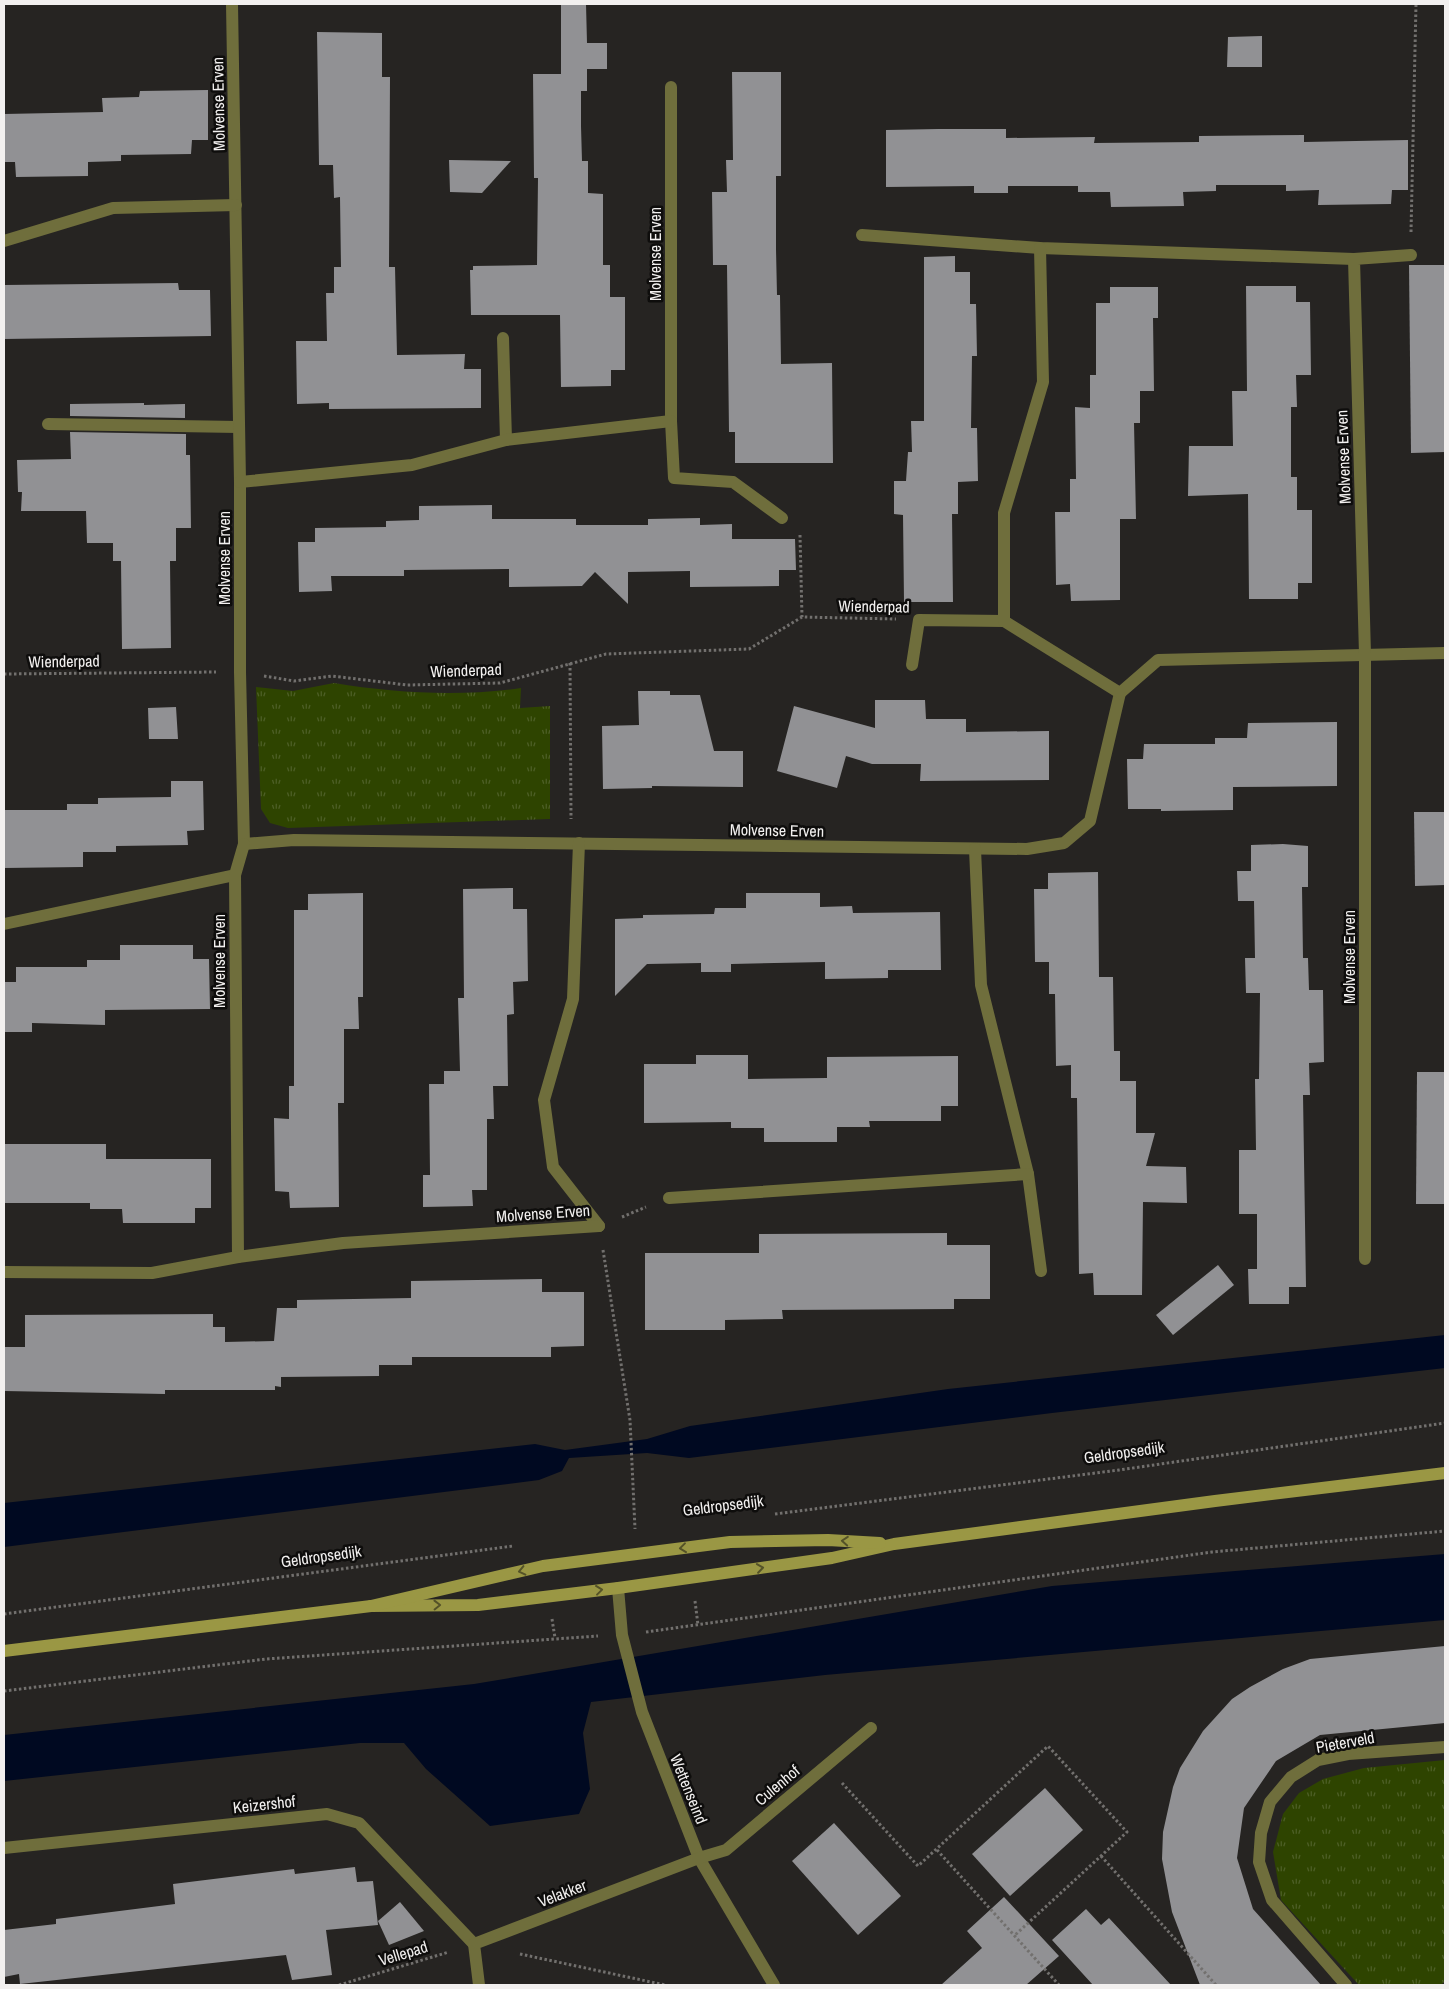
<svg xmlns="http://www.w3.org/2000/svg" width="1449" height="1989" viewBox="0 0 1449 1989" font-family="'Archivo Narrow',sans-serif">
<style>
.grass{fill:url(#grass-tufts)}
.water{fill:#000921}
.building{fill:#919194}
.lines{fill:none;stroke-linecap:round;stroke-linejoin:round}
.path{stroke:#72706e;stroke-width:3;stroke-dasharray:2.5 2.5;stroke-linecap:butt}
.lane{stroke:#6f6e3c;stroke-width:12}
.street{stroke:#6f6e3c;stroke-width:12}
.secondary{stroke:#9a9744;stroke-width:12}
.oneway{stroke:#545228}
.labels{text-anchor:middle;dominant-baseline:central;stroke-width:5;stroke-linejoin:round;paint-order:stroke}
.street-label{font-size:16px;fill:#f2f0ef;stroke:#0e0d0c}
</style>
<defs>
<pattern id="grass-tufts" width="24" height="20" patternUnits="userSpaceOnUse" patternTransform="scale(1.25)"><rect width="24" height="20" fill="#2e4400"/><path d="M3 7l-1-3M5 7V3M7 7l1-3M15 17l-1-3M17 17v-4M19 17l1-3" fill="none" stroke="#4d5f26"/></pattern>
</defs>
<rect width="100%" height="100%" fill="#262422"/>
<g class="grass">
<path d="M 334,683 C 394,693 460,697 521,688 L 520,708 L 550,706 L 550,819 L 288,828 L 270,823 L 261,809 L 256,687 L 293,691 Z"/>
<path d="M 1445,1760 L 1445,1981 L 1441,1985 L 1359,1985 L 1281,1900 L 1273,1852 L 1283,1814 L 1299,1793 L 1323,1779 L 1364,1768 Z"/>
</g>
<g class="water">
<path d="M 1445,1335 L 1445,1368 L 1052,1413 L 689,1458 L 647,1453 L 569,1458 L 562,1471 L 539,1480 L 4,1547 L 4,1503 L 535,1444 L 565,1450 L 647,1439 L 690,1426 L 948,1389 Z"/>
<path d="M 1445,1554 L 1445,1620 L 825,1675 L 591,1702 L 583,1733 L 590,1789 L 579,1814 L 490,1826 L 426,1769 L 404,1743 L 360,1743 L 4,1781 L 4,1735 L 474,1684 L 1052,1586 Z"/>
</g>
<g class="building">
<path d="M 561,4 L 586,4 L 587,43 L 607,43 L 607,69 L 587,69 L 587,91 L 581,91 L 581,126 L 582,161 L 588,161 L 588,193 L 603,194 L 603,265 L 610,265 L 610,297 L 625,297 L 625,370 L 611,370 L 611,386 L 561,387 L 560,315 L 471,315 L 470,270 L 473,270 L 473,266 L 537,265 L 538,178 L 534,178 L 533,74 L 561,74 Z"/>
<path d="M 317,32 L 382,33 L 382,77 L 390,77 L 389,267 L 395,267 L 397,355 L 465,354 L 464,369 L 481,369 L 481,408 L 329,409 L 329,403 L 297,404 L 296,341 L 327,341 L 326,293 L 334,293 L 334,267 L 341,267 L 340,197 L 334,198 L 333,165 L 319,165 Z"/>
<path d="M 1262,36 L 1262,67 L 1227,67 L 1228,37 Z"/>
<path d="M 732,72 L 781,72 L 781,176 L 776,176 L 776,249 L 777,295 L 780,295 L 781,364 L 832,363 L 833,463 L 735,463 L 735,432 L 729,432 L 727,265 L 713,265 L 712,192 L 727,192 L 726,160 L 733,160 Z"/>
<path d="M 208,90 L 208,140 L 192,140 L 191,154 L 121,155 L 121,161 L 88,162 L 88,176 L 16,177 L 15,162 L 4,162 L 4,114 L 103,112 L 102,98 L 139,97 L 140,91 Z"/>
<path d="M 938,129 L 1006,129 L 1006,138 L 1095,137 L 1094,143 L 1199,142 L 1199,136 L 1304,135 L 1304,142 L 1408,140 L 1408,190 L 1392,190 L 1391,204 L 1318,205 L 1319,190 L 1286,191 L 1286,185 L 1216,185 L 1216,191 L 1183,192 L 1184,206 L 1111,207 L 1110,192 L 1078,192 L 1078,186 L 1008,186 L 1008,193 L 974,193 L 974,186 L 886,187 L 886,130 Z"/>
<path d="M 449,160 L 511,161 L 482,193 L 450,192 Z"/>
<path d="M 955,256 L 955,272 L 970,272 L 970,304 L 976,304 L 977,356 L 972,356 L 971,428 L 977,428 L 978,481 L 958,482 L 958,514 L 952,514 L 953,602 L 904,602 L 903,515 L 894,514 L 894,481 L 906,481 L 908,452 L 912,452 L 911,421 L 924,421 L 924,257 Z"/>
<path d="M 1409,265 L 1445,265 L 1445,452 L 1411,453 Z"/>
<path d="M 178,283 L 179,290 L 210,290 L 211,336 L 4,339 L 4,285 Z"/>
<path d="M 1246,286 L 1296,286 L 1296,302 L 1310,302 L 1311,375 L 1296,375 L 1297,407 L 1291,407 L 1291,477 L 1297,477 L 1297,510 L 1312,510 L 1312,583 L 1298,583 L 1298,599 L 1249,599 L 1248,494 L 1188,496 L 1189,446 L 1233,446 L 1232,391 L 1247,391 Z"/>
<path d="M 1110,287 L 1158,287 L 1158,318 L 1153,318 L 1154,391 L 1140,391 L 1140,423 L 1134,423 L 1136,519 L 1120,519 L 1120,600 L 1071,601 L 1070,584 L 1056,585 L 1055,512 L 1070,512 L 1070,479 L 1076,479 L 1075,407 L 1090,408 L 1090,375 L 1096,375 L 1096,303 L 1110,303 Z"/>
<path d="M 144,403 L 144,405 L 185,404 L 185,418 L 70,416 L 70,404 Z"/>
<path d="M 70,432 L 186,434 L 186,455 L 190,455 L 191,528 L 176,528 L 176,561 L 170,561 L 171,648 L 122,649 L 121,561 L 113,561 L 113,543 L 87,543 L 86,511 L 21,511 L 22,492 L 18,492 L 17,460 L 71,459 Z"/>
<path d="M 492,505 L 492,519 L 576,519 L 576,525 L 648,525 L 648,519 L 700,518 L 700,525 L 732,524 L 732,539 L 795,539 L 796,570 L 779,570 L 779,586 L 690,587 L 690,571 L 628,572 L 628,604 L 595,572 L 582,586 L 509,587 L 509,569 L 404,570 L 404,576 L 331,576 L 332,591 L 299,592 L 298,542 L 315,542 L 315,528 L 386,527 L 386,521 L 419,520 L 419,506 Z"/>
<path d="M 638,691 L 670,691 L 670,695 L 700,695 L 714,751 L 743,751 L 743,787 L 652,786 L 652,788 L 603,789 L 602,726 L 639,725 Z"/>
<path d="M 875,700 L 925,700 L 926,719 L 966,719 L 966,732 L 1049,731 L 1049,780 L 920,781 L 921,764 L 872,764 L 846,756 L 837,788 L 777,771 L 794,706 L 875,728 Z"/>
<path d="M 176,707 L 178,739 L 149,739 L 148,708 Z"/>
<path d="M 1337,722 L 1337,786 L 1233,787 L 1233,810 L 1161,811 L 1161,809 L 1128,809 L 1127,759 L 1143,759 L 1144,744 L 1215,744 L 1215,738 L 1247,738 L 1248,723 Z"/>
<path d="M 171,781 L 203,781 L 204,830 L 187,831 L 188,845 L 116,846 L 116,852 L 83,852 L 83,867 L 4,868 L 4,810 L 67,810 L 67,804 L 98,804 L 98,798 L 171,797 Z"/>
<path d="M 1414,812 L 1445,812 L 1445,885 L 1415,886 Z"/>
<path d="M 1283,844 L 1308,846 L 1308,887 L 1302,887 L 1303,958 L 1308,958 L 1309,990 L 1323,990 L 1324,1062 L 1309,1063 L 1310,1095 L 1303,1095 L 1306,1287 L 1289,1287 L 1289,1304 L 1249,1304 L 1248,1269 L 1257,1269 L 1257,1214 L 1239,1214 L 1239,1150 L 1256,1150 L 1255,1079 L 1259,1079 L 1260,993 L 1246,993 L 1245,958 L 1255,958 L 1254,901 L 1238,901 L 1237,871 L 1251,871 L 1251,845 Z"/>
<path d="M 1098,872 L 1099,977 L 1113,977 L 1114,1051 L 1120,1051 L 1120,1081 L 1136,1081 L 1136,1133 L 1155,1133 L 1146,1166 L 1186,1167 L 1187,1203 L 1143,1202 L 1142,1295 L 1094,1295 L 1093,1273 L 1079,1274 L 1077,1098 L 1071,1098 L 1071,1065 L 1056,1066 L 1055,994 L 1049,994 L 1049,962 L 1035,962 L 1034,889 L 1048,889 L 1048,873 Z"/>
<path d="M 513,888 L 513,909 L 527,909 L 528,981 L 513,982 L 514,1014 L 507,1015 L 508,1086 L 493,1086 L 494,1119 L 487,1119 L 487,1190 L 472,1190 L 473,1206 L 423,1207 L 423,1175 L 430,1175 L 429,1084 L 444,1084 L 444,1071 L 460,1071 L 458,998 L 464,998 L 463,889 Z"/>
<path d="M 363,893 L 363,997 L 358,997 L 359,1029 L 344,1029 L 344,1103 L 338,1103 L 339,1207 L 290,1208 L 289,1192 L 275,1191 L 274,1118 L 289,1119 L 289,1086 L 294,1086 L 294,910 L 308,910 L 308,894 Z"/>
<path d="M 746,893 L 820,893 L 820,907 L 852,906 L 853,913 L 940,912 L 941,970 L 888,970 L 888,978 L 825,979 L 825,962 L 731,964 L 731,972 L 701,972 L 701,963 L 647,964 L 615,996 L 615,919 L 643,918 L 643,915 L 714,914 L 715,908 L 746,908 Z"/>
<path d="M 120,945 L 193,945 L 193,959 L 209,959 L 210,1009 L 105,1010 L 105,1025 L 32,1023 L 32,1032 L 4,1032 L 4,982 L 16,982 L 16,967 L 87,967 L 87,960 L 120,960 Z"/>
<path d="M 696,1055 L 748,1055 L 748,1079 L 827,1078 L 827,1057 L 958,1056 L 958,1106 L 941,1106 L 941,1121 L 869,1121 L 870,1127 L 837,1127 L 837,1142 L 764,1142 L 764,1128 L 731,1128 L 731,1122 L 644,1123 L 644,1064 L 696,1064 Z"/>
<path d="M 1417,1072 L 1445,1072 L 1445,1204 L 1416,1204 Z"/>
<path d="M 4,1144 L 106,1144 L 106,1159 L 211,1159 L 211,1208 L 195,1208 L 195,1223 L 123,1223 L 122,1209 L 90,1209 L 90,1203 L 4,1203 Z"/>
<path d="M 947,1233 L 947,1245 L 990,1245 L 990,1299 L 954,1299 L 954,1309 L 782,1310 L 783,1319 L 725,1320 L 725,1330 L 645,1330 L 645,1253 L 759,1253 L 759,1234 Z"/>
<path d="M 1218,1265 L 1234,1285 L 1173,1335 L 1156,1315 Z"/>
<path d="M 542,1279 L 542,1292 L 584,1292 L 584,1346 L 551,1347 L 551,1357 L 412,1357 L 412,1365 L 379,1365 L 379,1376 L 281,1377 L 281,1387 L 275,1386 L 275,1390 L 165,1390 L 165,1394 L 4,1391 L 4,1347 L 25,1347 L 25,1315 L 213,1314 L 213,1327 L 225,1327 L 225,1342 L 274,1341 L 277,1308 L 297,1308 L 297,1300 L 411,1298 L 411,1281 Z"/>
<path d="M 1445,1646 L 1445,1723 L 1320,1735 L 1276,1761 L 1244,1808 L 1237,1858 L 1253,1909 L 1321,1985 L 1200,1985 L 1172,1912 L 1162,1859 L 1163,1832 L 1173,1787 L 1180,1768 L 1203,1731 L 1232,1699 L 1250,1687 L 1283,1669 L 1310,1659 Z"/>
<path d="M 1045,1788 L 1083,1830 L 1010,1896 L 972,1854 Z"/>
<path d="M 834,1823 L 901,1896 L 858,1935 L 792,1861 Z"/>
<path d="M 355,1867 L 357,1882 L 373,1881 L 378,1925 L 326,1930 L 332,1975 L 292,1980 L 286,1955 L 20,1984 L 19,1974 L 4,1977 L 4,1930 L 56,1924 L 56,1919 L 175,1904 L 173,1884 L 294,1869 L 295,1874 Z"/>
<path d="M 1004,1897 L 1059,1956 L 1026,1985 L 941,1985 L 982,1948 L 967,1931 Z"/>
<path d="M 400,1902 L 424,1931 L 389,1945 L 378,1921 Z"/>
<path d="M 1086,1909 L 1101,1925 L 1109,1918 L 1171,1985 L 1093,1985 L 1052,1940 Z"/>
</g>
<g class="lines">
<g class="path">
<path d="M 1411,232 L 1416,4"/>
<path d="M 800,535 L 802,617"/>
<path d="M 570,663 L 571,819"/>
<path d="M 4,674 L 216,672"/>
<path d="M 264,676 L 294,681 L 332,676 L 407,685 L 500,683 L 606,654 L 749,649 L 802,617 L 896,619"/>
<path d="M 622,1217 L 646,1207"/>
<path d="M 603,1250 L 630,1420 L 635,1529"/>
<path d="M 775,1514 L 1119,1470 L 1445,1423"/>
<path d="M 695,1601 L 698,1625"/>
<path d="M 4,1614 L 513,1546"/>
<path d="M 552,1619 L 555,1638"/>
<path d="M 646,1632 L 1212,1552 L 1445,1531"/>
<path d="M 4,1691 L 266,1659 L 598,1636"/>
<path d="M 842,1783 L 918,1866 L 1048,1746 L 1127,1832 L 1014,1936"/>
<path d="M 937,1850 L 1059,1985"/>
<path d="M 1101,1856 L 1216,1985"/>
<path d="M 520,1954 L 665,1985"/>
<path d="M 339,1985 L 449,1952"/>
</g>
<g class="lane">
<path d="M 503,338 L 506,440"/>
<path d="M 48,424 L 239,427"/>
<path d="M 912,665 L 919,620 L 1004,621"/>
</g>
<g class="street">
<path d="M 232,4 L 240,482 L 240,672 L 244,844 L 294,840 L 1027,849 L 1064,843 L 1090,821 L 1120,693"/>
<path d="M 671,87 L 671,421 L 674,478 L 733,482 L 782,518"/>
<path d="M 862,235 L 1040,248 L 1354,259"/>
<path d="M 4,241 L 113,208 L 236,205"/>
<path d="M 1040,248 L 1043,382 L 1004,513 L 1004,621 L 1120,693 L 1158,660 L 1445,653"/>
<path d="M 240,482 L 412,465 L 506,440 L 671,421"/>
<path d="M 579,843 L 573,999 L 544,1100 L 553,1167 L 599,1226"/>
<path d="M 975,849 L 981,985 L 1028,1174 L 1041,1271"/>
<path d="M 4,924 L 235,875"/>
<path d="M 669,1198 L 1028,1174"/>
<path d="M 238,1257 L 235,875 L 244,844"/>
<path d="M 1365,1259 L 1365,654 L 1354,259 L 1411,255"/>
<path d="M 4,1272 L 152,1273 L 238,1257 L 343,1243 L 599,1226"/>
<path d="M 618,1588 L 622,1635 L 642,1712 L 699,1858 L 774,1985"/>
<path d="M 4,1848 L 327,1814 L 359,1823 L 474,1944"/>
<path d="M 479,1985 L 474,1944 L 699,1858 L 726,1850 L 871,1728"/>
<path d="M 1346,1985 L 1272,1900 L 1259,1862 L 1261,1833 L 1270,1802 L 1291,1777 L 1318,1760 L 1348,1754 L 1445,1747"/>
</g>
<g class="secondary">
<path d="M 371,1606 L 478,1605 L 618,1588 L 832,1558 L 894,1544 L 1215,1501 L 1445,1473"/>
<path d="M 4,1651 L 371,1606 L 543,1566 L 730,1542 L 828,1540 L 880,1543"/>
</g>
</g>
<defs><path id="oneway-chevron" d="M-2-3.5L2.5 0L-2 3.5" fill="none" stroke-width="1.6" stroke-linecap="round" stroke-linejoin="round" transform="scale(1.25)"/></defs>
<g class="oneway">
<use href="#oneway-chevron" transform="translate(845 1541) rotate(-176)"/>
<use href="#oneway-chevron" transform="translate(683 1548) rotate(173)"/>
<use href="#oneway-chevron" transform="translate(760 1568) rotate(-8)"/>
<use href="#oneway-chevron" transform="translate(522 1571) rotate(167)"/>
<use href="#oneway-chevron" transform="translate(599 1590) rotate(-7)"/>
<use href="#oneway-chevron" transform="translate(437 1605) rotate(-1)"/>
</g>
<g class="labels">
<g class="street-label">
<text transform="translate(218 104) rotate(-91)">Molvense Erven</text>
<text transform="translate(655 254) rotate(-90)">Molvense Erven</text>
<text transform="translate(1343 457) rotate(-92)">Molvense Erven</text>
<text transform="translate(224 558) rotate(-90)">Molvense Erven</text>
<text transform="translate(874 606) rotate(1)">Wienderpad</text>
<text transform="translate(64 661) rotate(-1)">Wienderpad</text>
<text transform="translate(466 670) rotate(-2)">Wienderpad</text>
<text transform="translate(777 830) rotate(1)">Molvense Erven</text>
<text transform="translate(1349 957) rotate(-90)">Molvense Erven</text>
<text transform="translate(219 961) rotate(-90)">Molvense Erven</text>
<text transform="translate(543 1213) rotate(-4)">Molvense Erven</text>
<text transform="translate(1124 1452) rotate(-8)">Geldropsedijk</text>
<text transform="translate(723 1505) rotate(-7)">Geldropsedijk</text>
<text transform="translate(321 1556) rotate(-8)">Geldropsedijk</text>
<text transform="translate(1345 1742) rotate(-10)">Pieterveld</text>
<text transform="translate(777 1785) rotate(-40)">Culenhof</text>
<text transform="translate(689 1789) rotate(68)">Wettenseind</text>
<text transform="translate(264 1804) rotate(-6)">Keizershof</text>
<text transform="translate(562 1893) rotate(-21)">Velakker</text>
<text transform="translate(403 1953) rotate(-17)">Vellepad</text>
</g>
</g>
<rect width="1449" height="1989" fill="none" stroke="#f2f0ef" stroke-width="10"/>
</svg>
